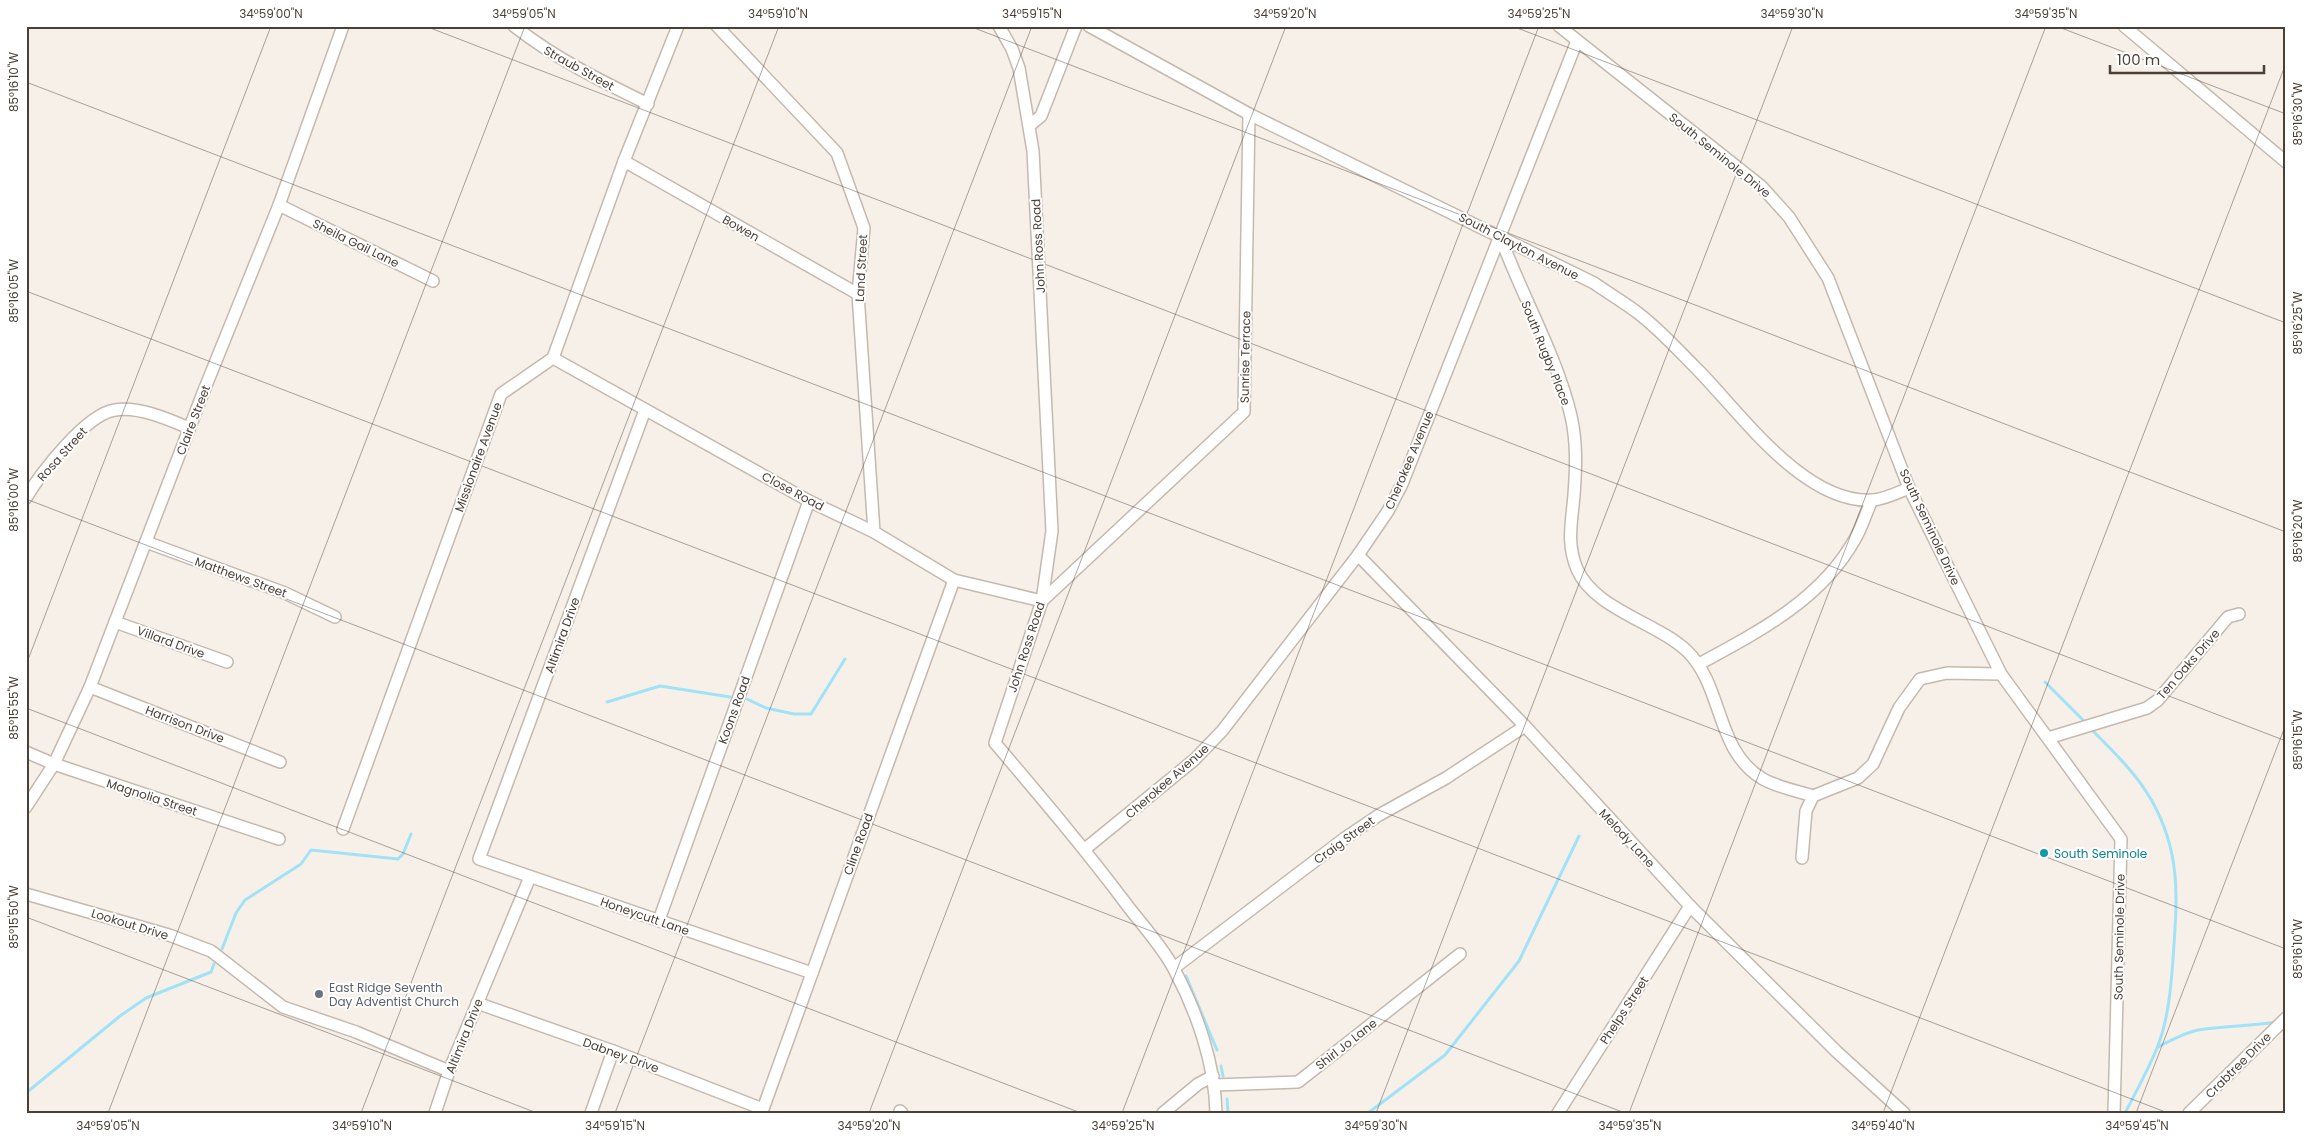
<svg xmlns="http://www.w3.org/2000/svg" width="2312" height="1139" viewBox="0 0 2312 1139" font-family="Poppins,sans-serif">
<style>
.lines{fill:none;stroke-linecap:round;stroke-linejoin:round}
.stream{stroke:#a1e2f7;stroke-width:3}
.minor-casing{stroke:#c5b9ad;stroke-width:14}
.minor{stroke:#fff;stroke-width:11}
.ticks{fill:none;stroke:#4b3f36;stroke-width:1;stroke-opacity:0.45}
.culture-dot{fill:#0f9aa8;stroke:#fff;stroke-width:2}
.worship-dot{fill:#6b7280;stroke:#fff;stroke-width:2}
.labels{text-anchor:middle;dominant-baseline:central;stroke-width:4;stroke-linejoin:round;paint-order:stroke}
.street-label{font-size:12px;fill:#4b3f36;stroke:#fff}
.culture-label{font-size:12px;fill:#0d838f;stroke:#fff;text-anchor:start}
.worship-label{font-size:12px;fill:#5b616d;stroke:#fff;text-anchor:start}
.neatline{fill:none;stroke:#4b3f36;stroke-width:2}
.ticks-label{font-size:12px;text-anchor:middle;fill:#4b3f36}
</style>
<rect width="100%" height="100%" fill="#f6f0e9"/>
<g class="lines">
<g class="stream">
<path d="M 2045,682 L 2087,724"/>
<path d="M 747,699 L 766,708 L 794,714 L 811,714 L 845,659"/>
<path d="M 607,702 L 660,686 L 730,697"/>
<path d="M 2091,729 C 2113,751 2136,773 2152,801 C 2182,855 2177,900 2173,959 C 2171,988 2168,1021 2157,1048 C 2148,1070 2136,1092 2125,1113"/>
<path d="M 222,949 L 236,913 L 245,900 L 301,864 L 311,850 L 398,859 L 403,854 L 411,834"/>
<path d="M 1186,976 L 1217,1050"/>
<path d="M 2158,1047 C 2171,1040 2184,1033 2198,1030 C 2224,1026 2251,1026 2277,1022"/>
<path d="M 1221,1066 L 1223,1076"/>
<path d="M 26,1093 L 120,1016 L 146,998 L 211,972 L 214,964"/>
<path d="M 1227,1099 L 1228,1113"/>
<path d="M 1368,1113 L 1445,1055 L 1519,961 L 1579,836"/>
</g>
<g class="minor-casing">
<g id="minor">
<path d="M 514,26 C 556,59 601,81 648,104"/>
<path d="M 717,26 L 837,153 L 864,228 L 858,294 L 874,532"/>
<path d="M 999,26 L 1012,49 L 1019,68 L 1033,151 L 1052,531 L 1042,601 L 995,743 C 1040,796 1085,849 1127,905 C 1142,925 1162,946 1174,969 C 1197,1012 1215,1064 1216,1113"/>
<path d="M 1089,26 L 1249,114 L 1594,283 C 1608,293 1624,302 1638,313 C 1659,329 1677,349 1696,368 C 1739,411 1804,505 1873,500 C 1885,499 1897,493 1909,488"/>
<path d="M 1559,26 L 1761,186 L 1789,217 L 1828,278 L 1909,488 L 2001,674 L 2121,839 L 2114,1113"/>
<path d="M 2124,26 L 2286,162"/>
<path d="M 1030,125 L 1041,116 L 1076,26"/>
<path d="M 624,161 L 858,294"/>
<path d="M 279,205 L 433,281"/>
<path d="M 1500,236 C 1521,294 1557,356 1571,416 C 1577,442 1576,468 1574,495 C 1572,521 1566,543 1577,569 C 1594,609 1656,622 1687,651 C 1724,687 1715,751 1763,779 C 1777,787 1797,791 1813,796 L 1858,778 L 1873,764 L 1899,708 L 1920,679 L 1947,673 L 2001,674"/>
<path d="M 553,358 L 809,501 L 874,532 L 954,580 L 1042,601 L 1244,412 L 1249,114"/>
<path d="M 645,410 L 479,859 L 812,973"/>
<path d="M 26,498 C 40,474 86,414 115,410 C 138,406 168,419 189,428"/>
<path d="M 146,542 L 285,593 L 335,617"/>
<path d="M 1358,555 L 1525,726 L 1690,906 L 1837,1052 L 1904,1113"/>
<path d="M 115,622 L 227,662"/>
<path d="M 1699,664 C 1758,632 1821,600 1855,539 C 1862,527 1866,513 1872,500"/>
<path d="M 90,687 L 280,762"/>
<path d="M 2048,738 L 2147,708 L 2158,700 L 2228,617 L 2239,614"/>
<path d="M 26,752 L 54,764 L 279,839"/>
<path d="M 26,807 L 54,764 L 90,687 L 203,393 L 279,205 L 343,26"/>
<path d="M 343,829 L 501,394 L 553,358 L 624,161 L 678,26"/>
<path d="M 1085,849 L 1194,760 L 1222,731 L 1358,555 L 1388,511 L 1402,484 L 1577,41"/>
<path d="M 1802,858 L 1806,811 L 1813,796"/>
<path d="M 26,894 L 169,935 L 211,951 L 283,1007 L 356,1032 L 449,1071"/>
<path d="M 659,920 L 809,501"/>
<path d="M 1174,968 L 1345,838 L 1379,815 L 1446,778 L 1525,726"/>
<path d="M 477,1003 L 613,1051 L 763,1109 L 954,580"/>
<path d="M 1215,1085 L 1298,1082 L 1460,954"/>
<path d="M 900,1111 L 902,1113"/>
<path d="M 435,1113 L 449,1071 L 530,877"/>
<path d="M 591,1113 L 613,1051"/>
<path d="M 1163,1113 L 1198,1084 L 1213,1076"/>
<path d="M 1558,1113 L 1690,906"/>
<path d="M 2189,1113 L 2286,1018"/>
</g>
</g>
<use href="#minor" class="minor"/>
</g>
<path class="ticks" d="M 425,26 L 2286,741M 969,26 L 2286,532M 1512,26 L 2286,323M 2056,26 L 2286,114M 26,82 L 2286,949M 26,291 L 2168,1113M 26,499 L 1625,1113M 26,665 L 271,26M 26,708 L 1081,1113M 26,917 L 537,1113M 108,1113 L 525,26M 361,1113 L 779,26M 615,1113 L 1032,26M 869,1113 L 1286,26M 1122,1113 L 1539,26M 1376,1113 L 1793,26M 1629,1113 L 2046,26M 1883,1113 L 2286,63M 2136,1113 L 2286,724"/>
<circle class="culture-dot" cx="2044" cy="853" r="5"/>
<circle class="worship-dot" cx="319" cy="994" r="5"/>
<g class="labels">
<g class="street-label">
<text transform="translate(579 68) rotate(29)">Straub Street</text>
<text transform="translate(1720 155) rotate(39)">South Seminole Drive</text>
<text transform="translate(741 228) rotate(30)">Bowen</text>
<text transform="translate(356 243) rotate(26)">Sheila Gail Lane</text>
<text transform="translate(1038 246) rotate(-93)">John Ross Road</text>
<text transform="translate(1519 246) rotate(27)">South Clayton Avenue</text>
<text transform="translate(861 268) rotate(-87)">Land Street</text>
<text transform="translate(1546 353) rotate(68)">South Rugby Place</text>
<text transform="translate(1245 357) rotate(-89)">Sunrise Terrace</text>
<text transform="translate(193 420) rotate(-69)">Claire Street</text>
<text transform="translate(62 454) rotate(-48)">Rosa Street</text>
<text transform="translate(478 457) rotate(-70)">Missionaire Avenue</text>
<text transform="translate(1409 460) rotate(-67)">Cherokee Avenue</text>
<text transform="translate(793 491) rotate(28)">Close Road</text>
<text transform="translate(1930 527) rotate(65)">South Seminole Drive</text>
<text transform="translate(241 577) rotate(20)">Matthews Street</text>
<text transform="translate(562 635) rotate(-70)">Altimira Drive</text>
<text transform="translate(171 642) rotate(20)">Villard Drive</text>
<text transform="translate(1026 647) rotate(-72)">John Ross Road</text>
<text transform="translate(2188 664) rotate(-49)">Ten Oaks Drive</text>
<text transform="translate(734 710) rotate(-70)">Koons Road</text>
<text transform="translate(185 724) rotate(21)">Harrison Drive</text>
<text transform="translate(1167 781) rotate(-41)">Cherokee Avenue</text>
<text transform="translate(152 797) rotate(18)">Magnolia Street</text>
<text transform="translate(1627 838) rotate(47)">Melody Lane</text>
<text transform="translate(1344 840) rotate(-36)">Craig Street</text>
<text transform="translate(858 844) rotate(-70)">Cline Road</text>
<text transform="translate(645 916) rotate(19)">Honeycutt Lane</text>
<text transform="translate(130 924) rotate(17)">Lookout Drive</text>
<text transform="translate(2119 937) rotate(-89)">South Seminole Drive</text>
<text transform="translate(1624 1010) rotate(-57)">Phelps Street</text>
<text transform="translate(464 1036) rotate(-68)">Altimira Drive</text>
<text transform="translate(1346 1044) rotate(-38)">Shirl Jo Lane</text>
<text transform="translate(621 1055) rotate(20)">Dabney Drive</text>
<text transform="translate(2238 1065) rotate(-45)">Crabtree Drive</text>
</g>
<g class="culture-label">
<text x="2054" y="853">South Seminole</text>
</g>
<g class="worship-label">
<text x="329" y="987">East Ridge Seventh<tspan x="329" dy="14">Day Adventist Church</tspan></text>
</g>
</g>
<rect width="2312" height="1139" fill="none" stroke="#ffffff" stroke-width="55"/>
<path d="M2110 65v8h154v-8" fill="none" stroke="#4b3f36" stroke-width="2.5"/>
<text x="2117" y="65" font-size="15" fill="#4b3f36" stroke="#ffffff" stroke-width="4" paint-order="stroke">100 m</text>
<rect x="28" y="28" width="2256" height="1084" class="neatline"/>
<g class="ticks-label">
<text x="271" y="18">34°59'00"N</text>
<text x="524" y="18">34°59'05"N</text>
<text x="778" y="18">34°59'10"N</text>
<text x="1032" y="18">34°59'15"N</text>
<text x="1285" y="18">34°59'20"N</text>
<text x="1539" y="18">34°59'25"N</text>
<text x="1792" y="18">34°59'30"N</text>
<text x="2046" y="18">34°59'35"N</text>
<text transform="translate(14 82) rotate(-90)" y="4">85°16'10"W</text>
<text transform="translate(2298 114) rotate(-90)" y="4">85°16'30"W</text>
<text transform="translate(14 291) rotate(-90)" y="4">85°16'05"W</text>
<text transform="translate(2298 323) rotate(-90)" y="4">85°16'25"W</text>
<text transform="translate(14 500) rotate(-90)" y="4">85°16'00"W</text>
<text transform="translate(2298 531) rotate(-90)" y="4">85°16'20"W</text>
<text transform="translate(14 708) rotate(-90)" y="4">85°15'55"W</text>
<text transform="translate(2298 740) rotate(-90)" y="4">85°16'15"W</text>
<text transform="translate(14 917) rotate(-90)" y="4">85°15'50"W</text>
<text transform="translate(2298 949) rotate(-90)" y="4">85°16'10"W</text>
<text x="108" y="1130">34°59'05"N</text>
<text x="362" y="1130">34°59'10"N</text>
<text x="615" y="1130">34°59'15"N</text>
<text x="869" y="1130">34°59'20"N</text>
<text x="1123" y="1130">34°59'25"N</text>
<text x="1376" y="1130">34°59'30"N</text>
<text x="1630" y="1130">34°59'35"N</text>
<text x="1883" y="1130">34°59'40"N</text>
<text x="2137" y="1130">34°59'45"N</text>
</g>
</svg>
